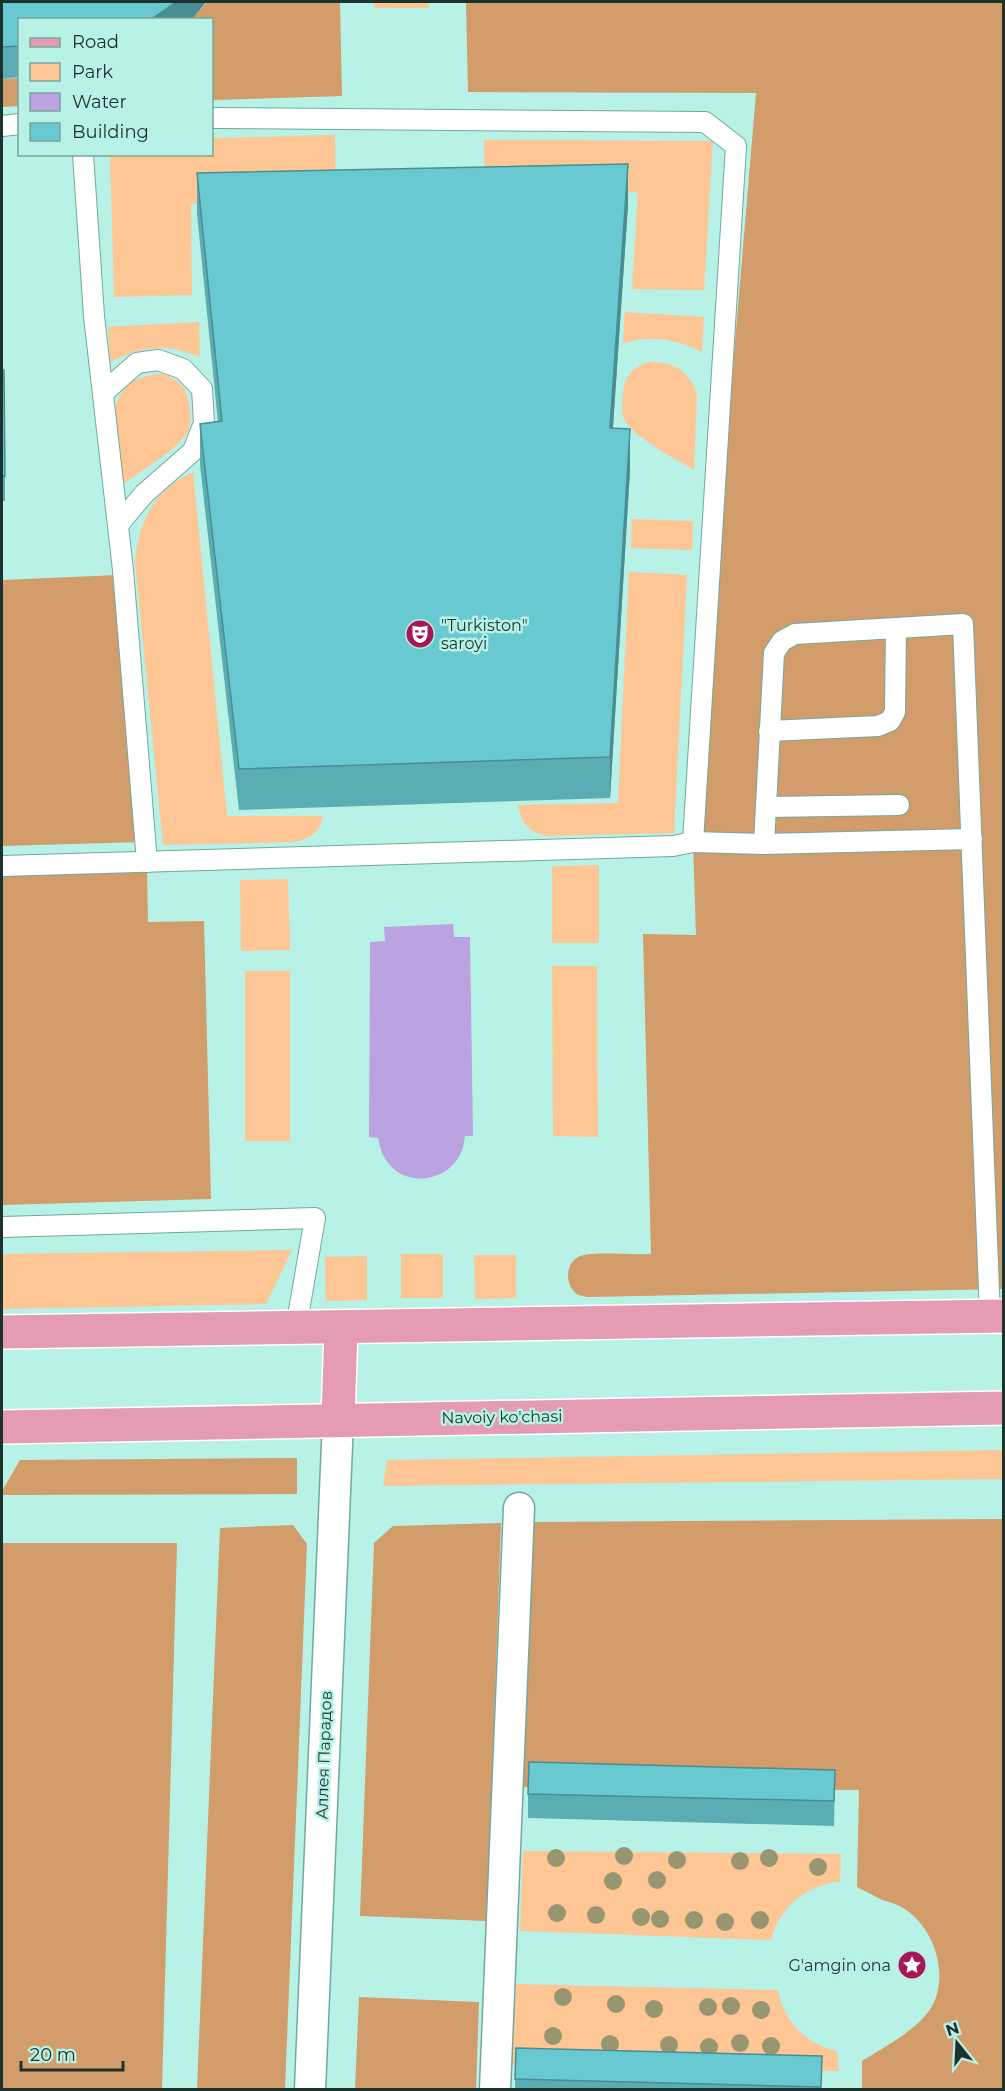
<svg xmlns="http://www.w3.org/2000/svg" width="1005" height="2091" viewBox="0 0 1005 2091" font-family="Montserrat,sans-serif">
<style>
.green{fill:#ffc695}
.forest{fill:#d29c6b}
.water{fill:#bba3e2}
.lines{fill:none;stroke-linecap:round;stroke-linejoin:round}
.service-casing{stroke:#72a99f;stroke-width:22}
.pedestrian-casing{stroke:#72a99f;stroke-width:33}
.primary-casing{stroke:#fff;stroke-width:36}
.service{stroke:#fff;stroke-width:20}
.pedestrian{stroke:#fff;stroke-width:30}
.primary{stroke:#e49bb3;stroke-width:33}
.tree{fill:#989571}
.wall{fill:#5aadb3}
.shaded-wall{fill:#4a8d92}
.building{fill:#69c9d0;stroke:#4a8d92;stroke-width:1.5}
.labels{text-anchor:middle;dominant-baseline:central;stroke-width:5;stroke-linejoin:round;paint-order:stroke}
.poi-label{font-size:16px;fill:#1c322e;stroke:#b8f1e6;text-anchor:start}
.street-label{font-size:16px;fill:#1c322e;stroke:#b8f1e6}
</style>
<rect width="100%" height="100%" fill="#b8f1e6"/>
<g class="green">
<rect x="374" y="2" width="55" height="6"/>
<path d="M 335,135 L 336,200 L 191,204 L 192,295 L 114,297 L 110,155 L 212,154 L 212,138 Z"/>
<path d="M 484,140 L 713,141 L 704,290 L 632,289 L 638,192 L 485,197 Z"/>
<path d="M 625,312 L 704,317 L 702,352 C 675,338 652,335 623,343 Z"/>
<path d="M 199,322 L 200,357 C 166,343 143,346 110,362 L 108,327 Z"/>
<path d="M 648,362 C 672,361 689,370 697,394 L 694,470 C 678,460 627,434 623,416 C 622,409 622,400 623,392 C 624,376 634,367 648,362 Z"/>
<path d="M 162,374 C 177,378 187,387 189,403 C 190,412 192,424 188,431 C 179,449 139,472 122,485 L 115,408 C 122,384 138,375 162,374 Z"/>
<path d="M 193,472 L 227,816 L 323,816 C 320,833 311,838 295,842 L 163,845 L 135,562 C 139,519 154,491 193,472 Z"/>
<path d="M 632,519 L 693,521 L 692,550 L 631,548 Z"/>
<path d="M 629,572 L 687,575 L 674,833 L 546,836 C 528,831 521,823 518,805 L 618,803 Z"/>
<path d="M 599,865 L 599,943 L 552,943 L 552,866 Z"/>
<path d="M 288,879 L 290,950 L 241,951 L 240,880 Z"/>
<path d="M 552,966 L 597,966 L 598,1137 L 553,1136 Z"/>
<rect x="245" y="971" width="45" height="170"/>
<path d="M 292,1250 L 266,1304 L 2,1309 L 2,1254 Z"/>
<rect x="401" y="1254" width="42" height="44"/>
<path d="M 474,1255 L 516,1255 L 516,1298 L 475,1299 Z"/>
<path d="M 367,1256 L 367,1300 L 326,1301 L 325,1257 Z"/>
<path d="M 1003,1450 L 1003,1479 L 383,1486 L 387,1460 Z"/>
<path d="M 523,1851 L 841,1854 L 840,1881 C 806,1886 780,1906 771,1940 L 520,1931 Z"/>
<path d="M 516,1984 L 778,1990 C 783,2021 807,2045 837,2051 L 839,2071 L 510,2065 Z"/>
</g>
<g class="forest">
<path d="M 207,2 L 340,2 L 342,96 L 212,100 L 212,20 L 191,19 Z"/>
<path d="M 466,2 L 1003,2 L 1003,1289 L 587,1297 C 587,1297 579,1295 578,1295 C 564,1286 565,1262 580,1256 C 594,1251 634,1255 651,1254 L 643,934 L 696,935 L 693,842 L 756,93 L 468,92 Z"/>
<path d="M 19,78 L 19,106 L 2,107 L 2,79 Z"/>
<path d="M 118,575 L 142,842 L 2,846 L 2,580 Z"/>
<path d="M 147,872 L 148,922 L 204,921 L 211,1199 L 2,1205 L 2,876 Z"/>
<path d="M 297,1458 L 297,1494 L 2,1495 L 2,1491 L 20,1460 Z"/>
<path d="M 1003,1519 L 1003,2089 L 862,2089 L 862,2061 C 884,2047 908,2035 925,2016 C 953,1985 937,1928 903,1908 C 897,1904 889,1902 882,1900 C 874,1896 866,1891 857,1887 L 859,1790 L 523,1787 L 534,1522 Z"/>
<path d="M 501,1523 L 487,1921 L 360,1916 L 374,1543 L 393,1526 Z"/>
<path d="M 293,1525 L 307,1544 L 285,2089 L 197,2089 L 220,1528 Z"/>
<path d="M 2,1543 L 177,1543 L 162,2089 L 2,2089 Z"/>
<path d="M 359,1997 L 479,2002 L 476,2089 L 355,2089 Z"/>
</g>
<path class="water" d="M 453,924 L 454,937 L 470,937 L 473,1136 L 465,1136 C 464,1140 464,1146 462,1150 C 452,1180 409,1189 389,1164 C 382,1156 380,1147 378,1138 L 369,1137 L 370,942 L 385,941 L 384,927 Z"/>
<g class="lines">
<g class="service-casing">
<g id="service">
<path d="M 212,118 L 705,122 L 736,146 L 693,842"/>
<path d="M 2,126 L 20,124"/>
<path d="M 83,154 L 94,316 L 123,570 L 147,862"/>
<path d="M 103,393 L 137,363 L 158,360 L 183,369 L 202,389 L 204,423 L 193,451 L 144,494 L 118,525"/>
<path d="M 769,731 L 878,726 L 890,721 L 895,712 L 896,628"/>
<path d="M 766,807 L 899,805"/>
<path d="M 764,844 L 774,653 L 782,641 L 795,634 L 963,624 L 990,1316"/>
<path d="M 2,866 L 673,846 L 693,842 L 764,844 L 972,839"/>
<path d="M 2,1227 L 315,1218 L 296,1328"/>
</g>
</g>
<g class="pedestrian-casing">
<g id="pedestrian">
<path d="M 310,2090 L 338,1420"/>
<path d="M 495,2090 L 519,1508"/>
</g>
</g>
<g class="primary-casing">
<g id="primary">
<path d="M 2,1332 L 1004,1316"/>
<path d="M 338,1420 L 341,1327"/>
<path d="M 2,1427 L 1004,1408"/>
</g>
</g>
<use href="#service" class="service"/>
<use href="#pedestrian" class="pedestrian"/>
<use href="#primary" class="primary"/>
</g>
<g class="tree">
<circle cx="624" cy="1856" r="9"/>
<circle cx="556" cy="1858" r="9"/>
<circle cx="769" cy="1858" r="9"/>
<circle cx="677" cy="1860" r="9"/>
<circle cx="740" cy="1861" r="9"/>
<circle cx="818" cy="1867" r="9"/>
<circle cx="657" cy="1880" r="9"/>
<circle cx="613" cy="1881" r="9"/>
<circle cx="557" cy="1913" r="9"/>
<circle cx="596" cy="1915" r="9"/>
<circle cx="641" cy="1917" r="9"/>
<circle cx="660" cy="1919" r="9"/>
<circle cx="694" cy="1920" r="9"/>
<circle cx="760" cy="1920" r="9"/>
<circle cx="725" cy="1922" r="9"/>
<circle cx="563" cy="1997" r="9"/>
<circle cx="616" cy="2004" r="9"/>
<circle cx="731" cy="2006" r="9"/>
<circle cx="708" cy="2007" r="9"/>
<circle cx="654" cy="2009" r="9"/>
<circle cx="761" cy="2010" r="9"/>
<circle cx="553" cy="2036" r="9"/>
<circle cx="740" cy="2043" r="9"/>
<circle cx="610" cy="2044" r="9"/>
<circle cx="669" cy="2045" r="9"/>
<circle cx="771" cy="2046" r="9"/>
<circle cx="709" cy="2047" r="9"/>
</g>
<g class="wall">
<path d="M 2,2 L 206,2 L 191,20 L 20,20 L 20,77 L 2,79 Z"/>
<path d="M 197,173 L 628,205 L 613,428 L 630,470 L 610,798 L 239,810 L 200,465 L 200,424 L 218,422 L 197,214 Z"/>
<path d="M 2,370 L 5,476 L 5,501 L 2,501 Z"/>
<path d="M 835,1770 L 834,1826 L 528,1818 L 528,1794 Z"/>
<path d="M 516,2048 L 822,2056 L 821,2090 L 515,2090 Z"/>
</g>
<g class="shaded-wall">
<path d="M 176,2 L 206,2 L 191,20 L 150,20 Z"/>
<path d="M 628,164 L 628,205 L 610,469 L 610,428 Z"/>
<path d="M 630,429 L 630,470 L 610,798 L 610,757 Z"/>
</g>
<g class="building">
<path d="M 2,2 L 176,2 L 150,20 L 20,20 L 20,46 L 2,47 Z"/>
<path d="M 628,164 L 610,428 L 630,429 L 610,757 L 239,769 L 200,424 L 222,421 L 197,173 Z"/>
<path d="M 2,370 L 4,370 L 5,476 L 2,476 Z"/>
<path d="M 529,1762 L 835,1770 L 834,1801 L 528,1794 Z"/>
<path d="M 516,2048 L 822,2056 L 821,2087 L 515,2079 Z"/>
</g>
<defs>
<g id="theatre-disc" transform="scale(1.5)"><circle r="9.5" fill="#a61555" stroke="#b8f1e6"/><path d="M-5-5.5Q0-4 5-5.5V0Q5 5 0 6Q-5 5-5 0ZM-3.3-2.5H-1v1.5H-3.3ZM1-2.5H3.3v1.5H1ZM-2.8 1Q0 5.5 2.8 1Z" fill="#fff"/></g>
<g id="sight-disc" transform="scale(1.5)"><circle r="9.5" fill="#a61555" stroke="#b8f1e6"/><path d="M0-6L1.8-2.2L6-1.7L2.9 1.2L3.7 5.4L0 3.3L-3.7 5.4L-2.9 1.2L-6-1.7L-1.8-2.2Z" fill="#fff"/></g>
</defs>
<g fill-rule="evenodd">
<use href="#theatre-disc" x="420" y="634"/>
<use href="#sight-disc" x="912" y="1965"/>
</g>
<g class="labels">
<g class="poi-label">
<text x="441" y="625">"Turkiston"<tspan x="441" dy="18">saroyi</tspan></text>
<text x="891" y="1965" text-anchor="end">G'amgin ona</text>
</g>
<g class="street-label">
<text transform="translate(502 1417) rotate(-1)">Navoiy ko'chasi</text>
<text transform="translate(324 1755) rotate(-88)">Аллея Парадов</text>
</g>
</g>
<rect width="1005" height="2091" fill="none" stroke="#1c322e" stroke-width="6"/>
<rect x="18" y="18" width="195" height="138" fill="#b8f1e6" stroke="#7aa59c" stroke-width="1.5"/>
<rect x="30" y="38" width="30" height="9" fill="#e49bb3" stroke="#7aa59c" stroke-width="1.5"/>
<text x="72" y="48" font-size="18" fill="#1c322e">Road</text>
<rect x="30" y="63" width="30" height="18" fill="#ffc695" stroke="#7aa59c" stroke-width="1.5"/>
<text x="72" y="78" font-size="18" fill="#1c322e">Park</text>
<rect x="30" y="93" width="30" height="18" fill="#bba3e2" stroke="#7aa59c" stroke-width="1.5"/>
<text x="72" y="108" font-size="18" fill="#1c322e">Water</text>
<rect x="30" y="123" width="30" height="18" fill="#69c9d0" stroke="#7aa59c" stroke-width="1.5"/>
<text x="72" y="138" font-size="18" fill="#1c322e">Building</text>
<g transform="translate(957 2043) rotate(342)" stroke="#b8f1e6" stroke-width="4.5" paint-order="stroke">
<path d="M0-4.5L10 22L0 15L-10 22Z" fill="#1c322e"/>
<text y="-9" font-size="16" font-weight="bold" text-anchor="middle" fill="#1c322e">N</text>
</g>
<path d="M21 2061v9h102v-9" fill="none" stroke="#1c322e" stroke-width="3"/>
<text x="30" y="2061" font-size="18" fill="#1c322e" stroke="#b8f1e6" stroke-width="4.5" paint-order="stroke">20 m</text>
</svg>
